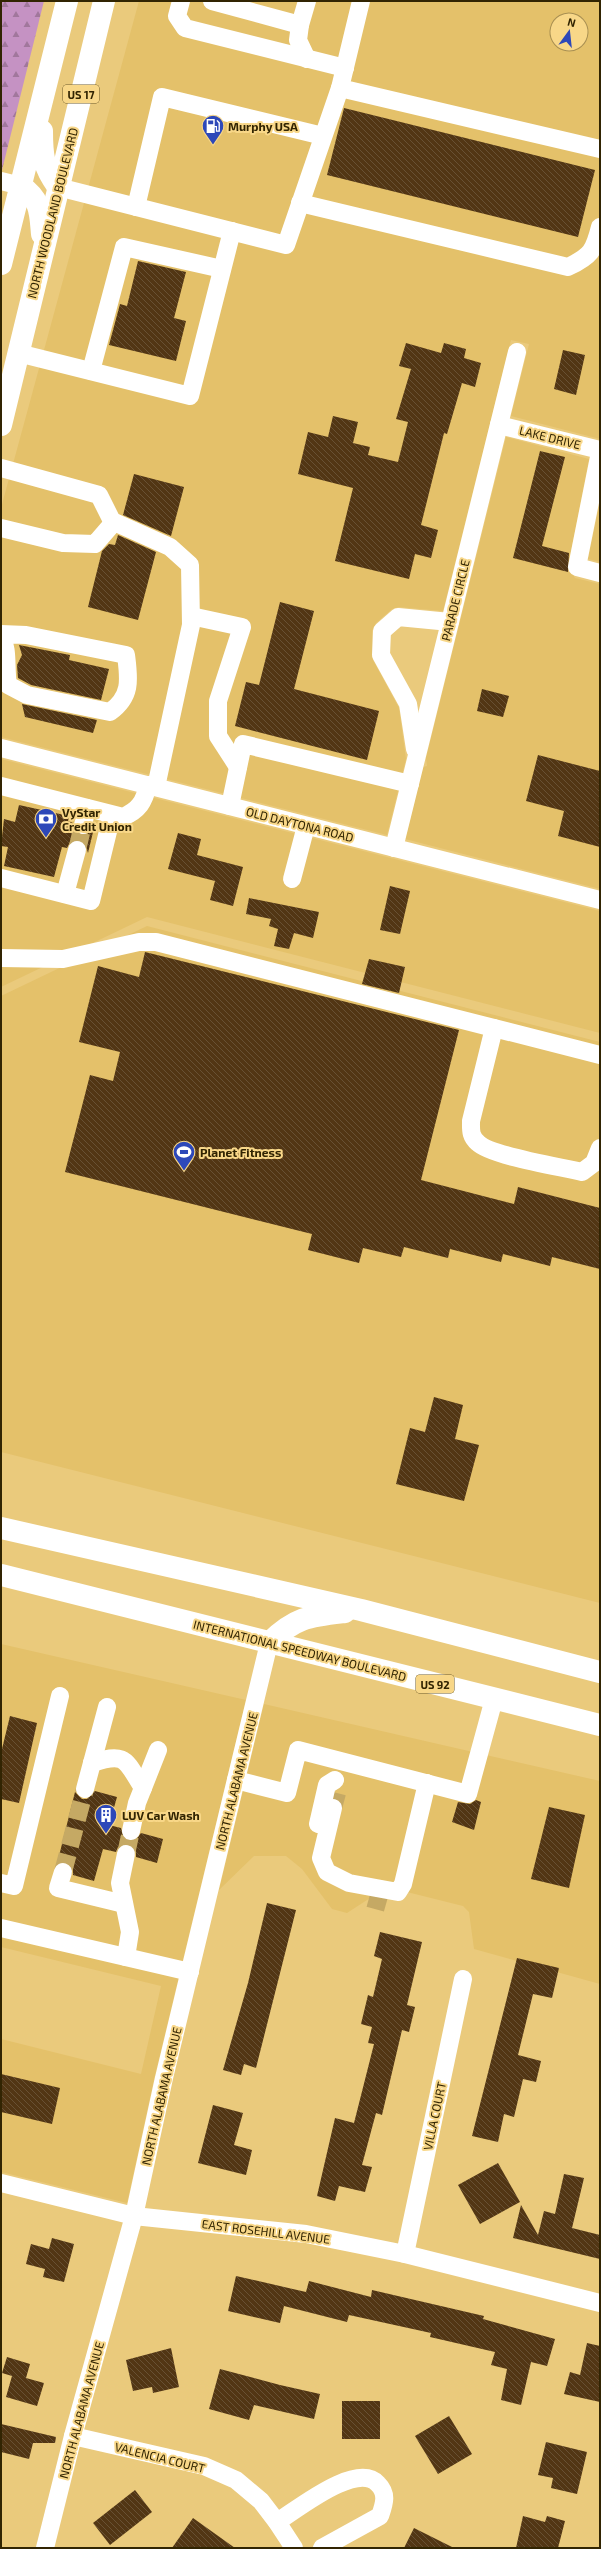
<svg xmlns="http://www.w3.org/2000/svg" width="601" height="2549" viewBox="0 0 601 2549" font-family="'Exo 2',sans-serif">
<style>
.built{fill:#e4c16a;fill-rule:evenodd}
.forest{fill:url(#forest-firs)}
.building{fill:url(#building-back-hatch)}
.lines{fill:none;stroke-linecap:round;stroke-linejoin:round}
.minor-tunnel{stroke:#c5a964;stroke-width:18;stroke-dasharray:18 9;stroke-linecap:butt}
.minor{stroke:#fff;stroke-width:18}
.major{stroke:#fff;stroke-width:22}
.labels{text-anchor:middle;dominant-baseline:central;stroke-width:4;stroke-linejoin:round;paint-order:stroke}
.shield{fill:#f8d788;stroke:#6d5a2a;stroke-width:1}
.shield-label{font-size:11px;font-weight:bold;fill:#312402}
.poi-label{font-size:12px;font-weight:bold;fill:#312402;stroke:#f8d788;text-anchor:start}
.street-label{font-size:12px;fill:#312402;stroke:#f8d788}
</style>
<defs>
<pattern id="forest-firs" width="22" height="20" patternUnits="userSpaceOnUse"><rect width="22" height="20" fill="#c592c3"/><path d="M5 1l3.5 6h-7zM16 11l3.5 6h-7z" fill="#a1779c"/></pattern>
<pattern id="building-back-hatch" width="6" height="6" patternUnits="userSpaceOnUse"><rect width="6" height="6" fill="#523614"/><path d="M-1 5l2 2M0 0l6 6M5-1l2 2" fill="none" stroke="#685134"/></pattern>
</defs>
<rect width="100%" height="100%" fill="#eaca7c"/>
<g class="built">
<path d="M 139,1 L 600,1 L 600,439 L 511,416 L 529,344 L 511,340 L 443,611 L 399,607 L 392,609 L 376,623 L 372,631 L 373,660 L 399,708 L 406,759 L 387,835 L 1,737 L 1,508 ZM 557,20 L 581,20 L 581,44 L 557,44 Z"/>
<path d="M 506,437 L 589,459 L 568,566 L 575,578 L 600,584 L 600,889 L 405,839 L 423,767 L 427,766 L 426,758 Z"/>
<path d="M 600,501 L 600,562 L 588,559 Z"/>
<path d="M 1,759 L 600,911 L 600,1033 L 147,917 L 1,987 Z"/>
<path d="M 147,926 L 600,1042 L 600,1603 L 1,1452 L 1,996 Z"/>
<path d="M 1,1644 L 246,1700 L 155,2075 L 127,2203 L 1,2172 L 1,2039 L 141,2074 L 161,1986 L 1,1947 Z"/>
<path d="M 264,1704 L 600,1781 L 600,1984 L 474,1949 L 469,1912 L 463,1906 L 387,1887 L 347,1913 L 332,1909 L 302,1869 L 286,1856 L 254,1856 L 219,1890 Z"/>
</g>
<path class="forest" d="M 1,1 L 44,1 L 1,174 Z"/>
<g class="building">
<path d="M 344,108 L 595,170 L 578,237 L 327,175 Z"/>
<path d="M 138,261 L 186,272 L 174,318 L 186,321 L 176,361 L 109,345 L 120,304 L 127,306 Z"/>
<path d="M 406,343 L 441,353 L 444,343 L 466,349 L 464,358 L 481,363 L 475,387 L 462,383 L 447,434 L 444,433 L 421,525 L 438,530 L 431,558 L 415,554 L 409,579 L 335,561 L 353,488 L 298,474 L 308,432 L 328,437 L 333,416 L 358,422 L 353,443 L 370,447 L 368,455 L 398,462 L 408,422 L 396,419 L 411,369 L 399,366 Z"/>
<path d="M 563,350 L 585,355 L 576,395 L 554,389 Z"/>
<path d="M 540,451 L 565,457 L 542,546 L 569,553 L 568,572 L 513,558 Z"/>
<path d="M 134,474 L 184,487 L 171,536 L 123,515 Z"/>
<path d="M 118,535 L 156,552 L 138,620 L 88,607 L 102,551 L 109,544 L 115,545 Z"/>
<path d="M 280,602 L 314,611 L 294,689 L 379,711 L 367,760 L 235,726 L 246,682 L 259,685 Z"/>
<path d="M 19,645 L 70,655 L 69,660 L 109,669 L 101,700 L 31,685 L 18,678 L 17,665 L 22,655 Z"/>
<path d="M 482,689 L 509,696 L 503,717 L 477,711 Z"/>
<path d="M 22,704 L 97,720 L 93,733 L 25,717 Z"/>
<path d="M 538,755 L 600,771 L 600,847 L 558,836 L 564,811 L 526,801 Z"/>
<path d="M 19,805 L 69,816 L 68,821 L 73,823 L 73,828 L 80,835 L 86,835 L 94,828 L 88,853 L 85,843 L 79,840 L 70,842 L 67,848 L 62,847 L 54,877 L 4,866 L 8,847 L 1,846 L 4,819 L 15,822 Z"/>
<path d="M 178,833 L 201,839 L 197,855 L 243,867 L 233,906 L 210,900 L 215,881 L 168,869 Z"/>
<path d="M 390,886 L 410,891 L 400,934 L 380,930 Z"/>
<path d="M 249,898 L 319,912 L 313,938 L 294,933 L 289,949 L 274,946 L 278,929 L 269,926 L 271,919 L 246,914 Z"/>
<path d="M 145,952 L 459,1030 L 421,1180 L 514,1204 L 518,1187 L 600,1208 L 600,1269 L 552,1257 L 550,1266 L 503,1254 L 501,1262 L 450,1249 L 448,1258 L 404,1247 L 401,1257 L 363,1248 L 359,1263 L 308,1250 L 312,1234 L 65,1172 L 90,1075 L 113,1081 L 120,1052 L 79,1042 L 98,966 L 139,977 Z"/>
<path d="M 369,959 L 405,967 L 399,993 L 362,984 Z"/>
<path d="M 434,1397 L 463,1405 L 455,1439 L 479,1445 L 464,1501 L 396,1484 L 410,1428 L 425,1432 Z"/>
<path d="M 10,1716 L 37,1723 L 19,1803 L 1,1799 L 1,1753 Z"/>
<path d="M 95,1791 L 117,1797 L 109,1825 L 121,1828 L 124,1839 L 135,1841 L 141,1833 L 163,1839 L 157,1863 L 136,1857 L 136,1850 L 128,1844 L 118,1847 L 116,1852 L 103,1849 L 94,1881 L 73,1875 L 73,1869 L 66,1862 L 57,1864 L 75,1792 L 82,1799 L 87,1799 Z"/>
<path d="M 476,1800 L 481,1802 L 474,1830 L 452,1822 L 458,1802 L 470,1804 Z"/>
<path d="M 549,1807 L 585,1815 L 569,1888 L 531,1879 Z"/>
<path d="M 267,1903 L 296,1910 L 256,2068 L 244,2064 L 241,2075 L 223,2070 L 248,1983 Z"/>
<path d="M 380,1932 L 422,1942 L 407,2005 L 415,2007 L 409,2032 L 402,2030 L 382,2115 L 376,2113 L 362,2165 L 372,2167 L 365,2192 L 339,2186 L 335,2201 L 317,2196 L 335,2118 L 354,2123 L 374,2044 L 368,2043 L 372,2027 L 361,2024 L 368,1995 L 373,1997 L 382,1959 L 374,1956 Z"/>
<path d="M 517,1958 L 559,1968 L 552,1998 L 533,1994 L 518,2055 L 541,2061 L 536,2082 L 523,2079 L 514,2117 L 504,2114 L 498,2142 L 472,2136 Z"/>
<path d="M 1,2074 L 60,2088 L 52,2124 L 1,2112 Z"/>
<path d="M 213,2105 L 243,2113 L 234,2145 L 252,2150 L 246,2175 L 198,2163 Z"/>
<path d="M 498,2163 L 520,2202 L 480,2224 L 458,2185 Z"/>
<path d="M 564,2174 L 584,2178 L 572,2228 L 600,2235 L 600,2259 L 513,2238 L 521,2205 L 538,2235 L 544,2211 L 555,2214 Z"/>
<path d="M 52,2238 L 74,2244 L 64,2282 L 43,2277 L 45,2269 L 26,2264 L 31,2244 L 49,2249 Z"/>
<path d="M 236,2276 L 306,2292 L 309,2281 L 371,2297 L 372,2290 L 484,2316 L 483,2319 L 555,2339 L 547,2366 L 531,2362 L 521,2405 L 501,2400 L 507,2369 L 491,2365 L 495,2352 L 430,2337 L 431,2333 L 349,2315 L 347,2322 L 284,2306 L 280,2323 L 228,2311 Z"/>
<path d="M 587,2343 L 600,2346 L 600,2402 L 564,2394 L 570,2372 L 580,2375 Z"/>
<path d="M 171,2348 L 179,2387 L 153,2393 L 152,2387 L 133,2391 L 126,2360 Z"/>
<path d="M 7,2357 L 30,2364 L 26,2378 L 44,2383 L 37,2406 L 6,2397 L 12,2376 L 2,2373 Z"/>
<path d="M 220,2369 L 280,2385 L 320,2394 L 314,2419 L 254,2405 L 249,2420 L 209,2409 Z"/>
<rect x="342" y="2401" width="38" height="38"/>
<path d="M 449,2416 L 472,2454 L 438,2474 L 415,2436 Z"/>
<path d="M 1,2424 L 56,2437 L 55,2443 L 33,2443 L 29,2459 L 1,2452 Z"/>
<path d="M 546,2442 L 587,2452 L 577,2494 L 551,2488 L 553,2478 L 538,2475 Z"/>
<path d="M 135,2490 L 152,2512 L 110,2545 L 93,2523 Z"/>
<path d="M 523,2516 L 545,2522 L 547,2516 L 565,2521 L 558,2548 L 516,2548 Z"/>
<path d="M 193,2518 L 235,2548 L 172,2548 Z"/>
<path d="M 414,2528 L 454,2548 L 404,2548 Z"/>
</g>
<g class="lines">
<g class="minor-tunnel">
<path d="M 77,850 L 83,825"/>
<path d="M 333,1808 L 337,1793"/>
<path d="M 126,1854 L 131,1831"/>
<path d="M 63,1872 L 85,1789"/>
<path d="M 369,1898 L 387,1903"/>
</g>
<g class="minor">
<path d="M 181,1 L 177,16 L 185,28 L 345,68"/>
<path d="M 212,1 L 300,25 L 298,40 L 307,59"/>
<path d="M 361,1 L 340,88 L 600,149"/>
<path d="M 300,25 L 307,1"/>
<path d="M 1,181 L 21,186"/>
<path d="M 58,187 L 286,245 L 340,88"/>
<path d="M 300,203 L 568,267 C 591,256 594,251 600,227"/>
<path d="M 136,207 L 162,97 L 323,136"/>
<path d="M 18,353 L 190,396 L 232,231"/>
<path d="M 91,371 L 124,247 L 222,269"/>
<path d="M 499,425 L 600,450"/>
<path d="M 600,452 L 577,567 L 600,573"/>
<path d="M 1,468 L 99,495 L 112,521 L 170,547 L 190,565 L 191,625 L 156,787"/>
<path d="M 1,528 L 63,543 L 95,544 L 114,522"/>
<path d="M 191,616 L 242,627 L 218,701 L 218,736 L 238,767"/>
<path d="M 1,634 L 26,635 L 126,655 C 129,679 132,696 110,712 L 27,695 L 8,685 C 5,667 9,651 1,634"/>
<path d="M 1,748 L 600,900"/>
<path d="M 415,749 L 408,704 L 381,655 L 382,631 L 398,617 L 450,622"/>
<path d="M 1,786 L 123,817 C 139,810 144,802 148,785"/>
<path d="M 230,806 L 243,744 L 410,784"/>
<path d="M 83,825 L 87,808"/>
<path d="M 394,848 L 517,352"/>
<path d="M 1,878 L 91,901 L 112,815"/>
<path d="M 292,879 L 306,826"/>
<path d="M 65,894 L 77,850"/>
<path d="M 1,958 L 63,959 L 139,942 L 156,942 L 600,1055"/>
<path d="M 494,1028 L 471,1121 C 471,1130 470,1136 478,1143 C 491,1156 562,1167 582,1172 L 594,1163 L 600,1148"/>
<path d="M 92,1763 C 127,1752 125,1760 143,1788"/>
<path d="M 236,1780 L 287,1793 L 298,1750 L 468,1794 L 494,1699"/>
<path d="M 85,1789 L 107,1707"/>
<path d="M 333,1808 L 321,1858 L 327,1872 L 349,1883 L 398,1892 L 403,1884 L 427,1783"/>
<path d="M 318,1824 L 327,1785 L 335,1780"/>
<path d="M 131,1831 L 137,1803 L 158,1750"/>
<path d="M 63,1872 L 58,1888 L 124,1904"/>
<path d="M 1,1883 L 14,1886 L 60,1696"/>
<path d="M 1,1928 L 190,1972"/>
<path d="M 126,1957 L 130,1932 L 120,1883 L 126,1854"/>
<path d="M 1,2183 L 134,2216 L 306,2234 L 405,2254 L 600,2303"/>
<path d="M 405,2254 L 463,1979"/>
<path d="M 73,2436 L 204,2466 L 236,2480 L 261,2501 L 277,2522 L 294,2548"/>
<path d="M 277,2522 C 298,2509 357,2461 378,2484 C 388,2494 384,2504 380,2516 L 322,2548"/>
<path d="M 45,2548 L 73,2436 L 134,2216 L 164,2078 L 269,1643"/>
</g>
<g class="major">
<path d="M 42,131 C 42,156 43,166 58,187"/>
<path d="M 21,186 C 41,200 40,212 42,234"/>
<path d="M 1,264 L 67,1"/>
<path d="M 1,425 L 104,1"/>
<path d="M 1,1528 L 361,1610 L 600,1672"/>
<path d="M 1,1575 L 600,1725"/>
<path d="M 269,1643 C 295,1617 310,1616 345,1612"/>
</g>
</g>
<defs>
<g id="fuel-pin" transform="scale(1.15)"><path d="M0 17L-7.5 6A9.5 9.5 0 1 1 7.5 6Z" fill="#2d48b9" stroke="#f8d788"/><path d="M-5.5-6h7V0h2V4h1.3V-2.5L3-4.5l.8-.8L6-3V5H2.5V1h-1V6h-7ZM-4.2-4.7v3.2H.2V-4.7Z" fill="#fff"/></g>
<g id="bank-pin" transform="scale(1.15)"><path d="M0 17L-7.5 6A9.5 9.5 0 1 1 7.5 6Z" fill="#2d48b9" stroke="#f8d788"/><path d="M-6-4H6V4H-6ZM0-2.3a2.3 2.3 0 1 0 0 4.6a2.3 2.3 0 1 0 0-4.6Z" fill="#fff"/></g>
<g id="stadium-pin" transform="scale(1.15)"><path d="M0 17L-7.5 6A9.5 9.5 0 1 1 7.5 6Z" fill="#2d48b9" stroke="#f8d788"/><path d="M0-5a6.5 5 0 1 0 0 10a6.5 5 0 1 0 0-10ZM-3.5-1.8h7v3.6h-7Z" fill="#fff"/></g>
<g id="building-pin" transform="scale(1.15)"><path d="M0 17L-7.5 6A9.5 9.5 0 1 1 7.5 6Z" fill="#2d48b9" stroke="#f8d788"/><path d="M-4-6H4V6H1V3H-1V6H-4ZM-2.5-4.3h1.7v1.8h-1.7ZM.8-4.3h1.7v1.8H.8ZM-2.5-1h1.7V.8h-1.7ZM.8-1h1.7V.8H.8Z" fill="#fff"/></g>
</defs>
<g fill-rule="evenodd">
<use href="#fuel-pin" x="213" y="126"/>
<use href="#bank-pin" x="46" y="819"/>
<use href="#stadium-pin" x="184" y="1152"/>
<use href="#building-pin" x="106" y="1815"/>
</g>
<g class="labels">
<g class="shield">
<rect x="63" y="85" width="36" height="18" rx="3"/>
<rect x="416" y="1675" width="38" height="18" rx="3"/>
</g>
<g class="shield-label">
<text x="81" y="94">US 17</text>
<text x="435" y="1684">US 92</text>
</g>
<g class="poi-label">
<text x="228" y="126">Murphy USA</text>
<text x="62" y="812">VyStar<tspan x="62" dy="14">Credit Union</tspan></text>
<text x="200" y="1152">Planet Fitness</text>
<text x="122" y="1815">LUV Car Wash</text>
</g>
<g class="street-label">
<text transform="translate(52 213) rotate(-76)">NORTH WOODLAND BOULEVARD</text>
<text transform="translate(550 437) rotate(14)">LAKE DRIVE</text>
<text transform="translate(455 600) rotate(-76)">PARADE CIRCLE</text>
<text transform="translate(300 824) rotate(14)">OLD DAYTONA ROAD</text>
<text transform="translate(300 1650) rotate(14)">INTERNATIONAL SPEEDWAY BOULEVARD</text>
<text transform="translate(236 1781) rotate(-76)">NORTH ALABAMA AVENUE</text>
<text transform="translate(161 2096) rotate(-77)">NORTH ALABAMA AVENUE</text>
<text transform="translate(434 2116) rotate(-78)">VILLA COURT</text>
<text transform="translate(266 2231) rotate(7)">EAST ROSEHILL AVENUE</text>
<text transform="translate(81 2410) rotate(-75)">NORTH ALABAMA AVENUE</text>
<text transform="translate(160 2457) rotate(14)">VALENCIA COURT</text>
</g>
</g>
<rect width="601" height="2549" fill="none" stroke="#312402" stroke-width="4"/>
<g transform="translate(569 32) rotate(15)"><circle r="19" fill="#f8d788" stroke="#a88f52"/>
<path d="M0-3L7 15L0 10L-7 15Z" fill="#2d48b9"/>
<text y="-6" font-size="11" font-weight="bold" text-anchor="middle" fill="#312402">N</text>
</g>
</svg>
